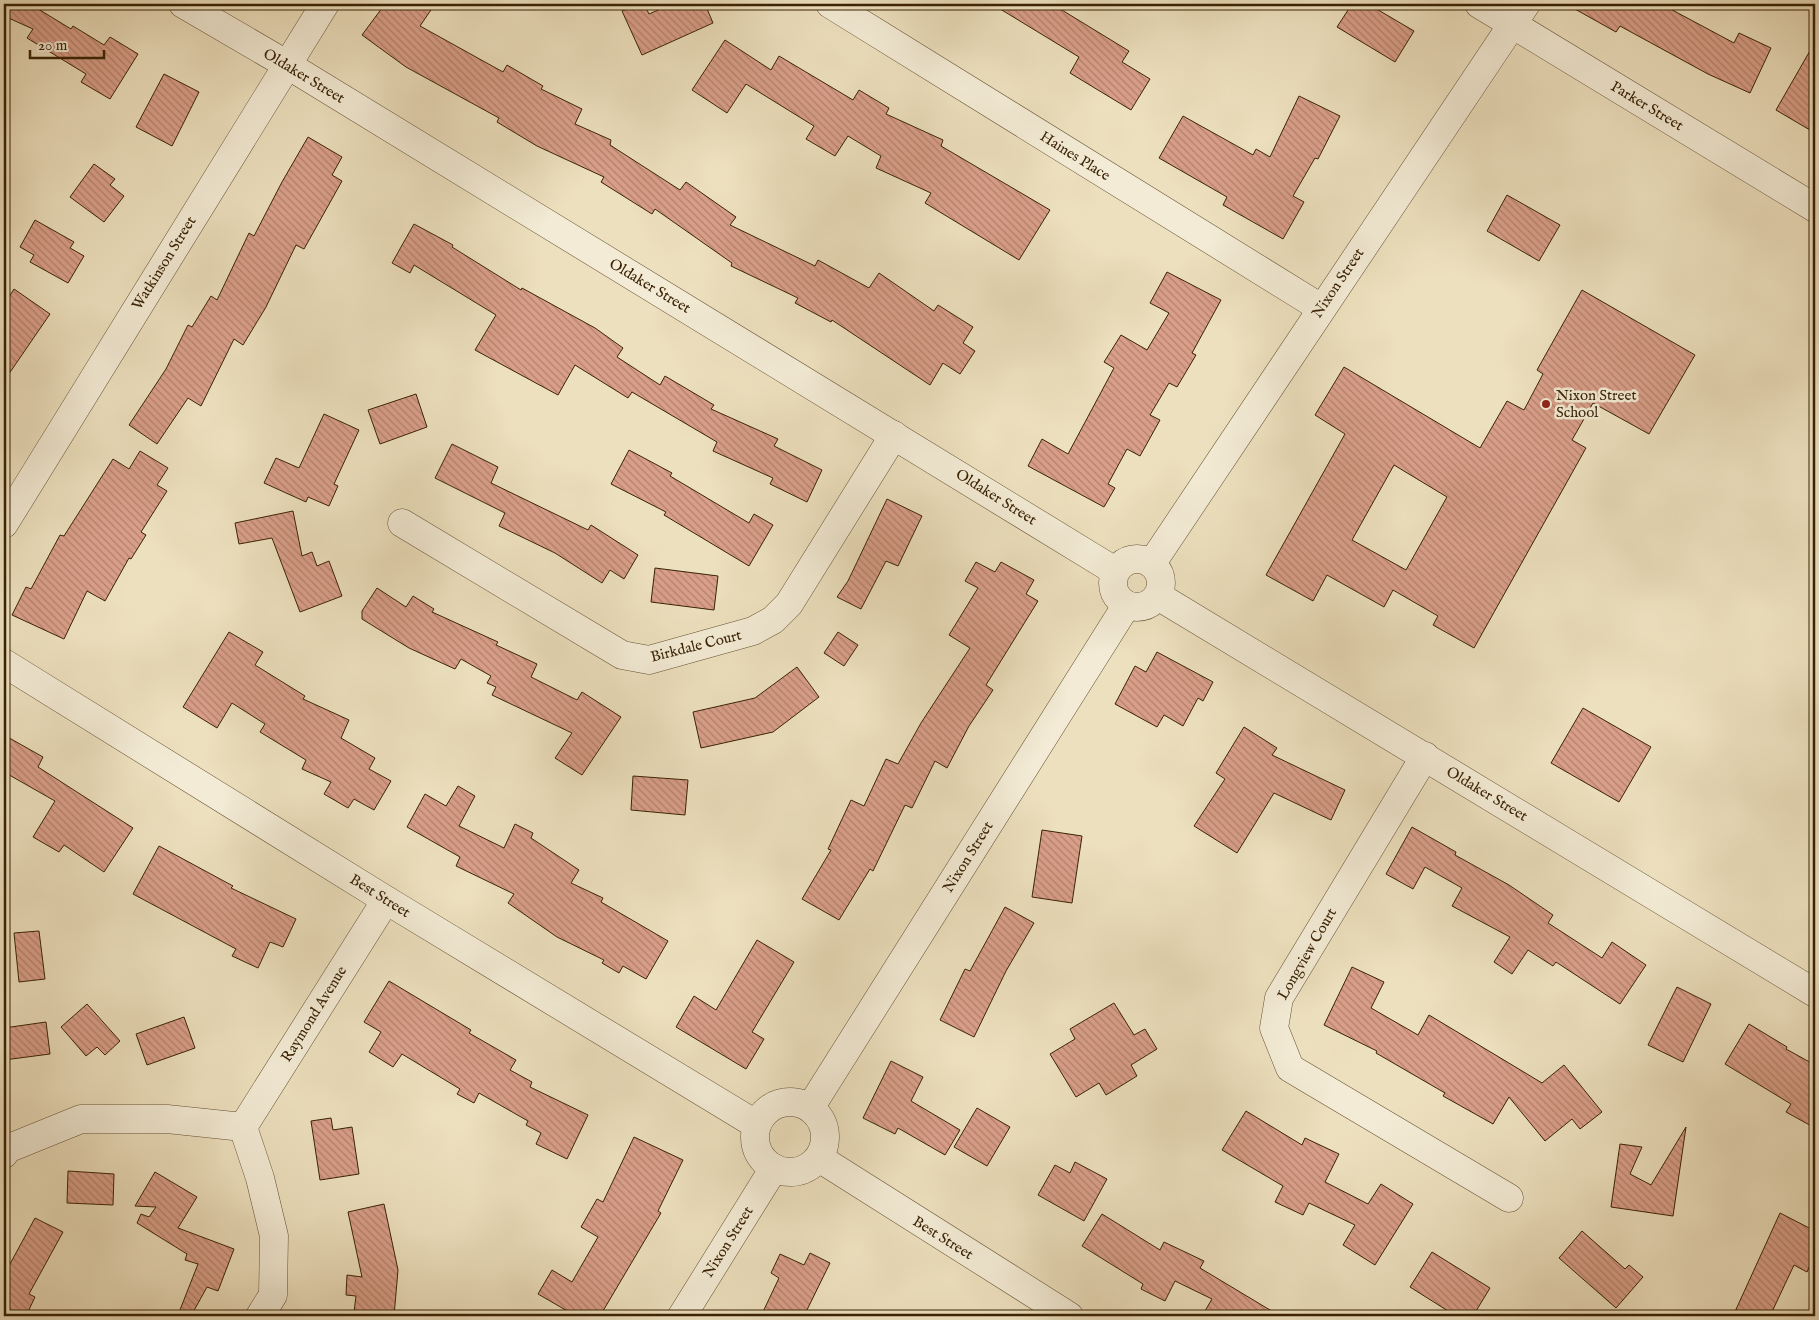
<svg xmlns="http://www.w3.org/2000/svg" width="1819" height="1320" viewBox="0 0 1819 1320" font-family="'IM FELL English',serif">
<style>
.building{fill:url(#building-back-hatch);stroke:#392205;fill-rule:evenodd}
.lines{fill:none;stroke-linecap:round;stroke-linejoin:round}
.minor-casing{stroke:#665233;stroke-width:29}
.tertiary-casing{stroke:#665233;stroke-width:29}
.minor{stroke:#f3ebd5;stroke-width:28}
.tertiary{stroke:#f3ebd5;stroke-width:28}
.poi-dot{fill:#8f2418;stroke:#f3ebd5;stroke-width:2}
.labels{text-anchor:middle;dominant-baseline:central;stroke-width:5;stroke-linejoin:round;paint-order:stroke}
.street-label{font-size:15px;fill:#392205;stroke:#f3ebd5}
.poi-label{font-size:15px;fill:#392205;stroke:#f3ebd5;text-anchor:start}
</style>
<defs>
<pattern id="building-back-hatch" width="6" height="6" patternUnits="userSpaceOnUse" patternTransform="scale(1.25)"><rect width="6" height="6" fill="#da9f89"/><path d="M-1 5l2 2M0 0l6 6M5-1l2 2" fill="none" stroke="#b2816e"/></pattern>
</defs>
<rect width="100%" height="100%" fill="#ede0be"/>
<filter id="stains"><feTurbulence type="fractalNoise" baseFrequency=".004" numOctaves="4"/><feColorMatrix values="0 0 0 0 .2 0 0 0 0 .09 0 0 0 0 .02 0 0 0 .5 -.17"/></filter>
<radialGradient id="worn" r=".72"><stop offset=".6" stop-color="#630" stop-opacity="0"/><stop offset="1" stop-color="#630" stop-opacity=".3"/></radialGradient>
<g class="building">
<path d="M 4,4 L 30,4 L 71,29 L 73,26 L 104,45 L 110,37 L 138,54 L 110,99 L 81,82 L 86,74 L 27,38 L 33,29 L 4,16 Z"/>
<path d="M 385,4 L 435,4 L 420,26 L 503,72 L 507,65 L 543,86 L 541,89 L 582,109 L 575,124 L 611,140 L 610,145 L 680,190 L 686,182 L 736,217 L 730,225 L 815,266 L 818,260 L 869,288 L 879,273 L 934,311 L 938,305 L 973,327 L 963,343 L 975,351 L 960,374 L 943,363 L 930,385 L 832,320 L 831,322 L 795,303 L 798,298 L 731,266 L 732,263 L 655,209 L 652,214 L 601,182 L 604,177 L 537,146 L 497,122 L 499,118 L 406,67 L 362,35 Z"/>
<path d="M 640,4 L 644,4 L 649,14 L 672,4 L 705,4 L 713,23 L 642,55 L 622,11 Z"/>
<path d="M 992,4 L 1052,4 L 1129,51 L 1122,62 L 1150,79 L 1131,110 L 1070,73 L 1079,57 Z"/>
<path d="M 1352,4 L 1368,4 L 1414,31 L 1395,62 L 1337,27 Z"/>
<path d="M 1566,4 L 1661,4 L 1734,43 L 1739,33 L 1771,48 L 1750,93 L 1708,74 L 1620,26 L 1616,32 Z"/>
<path d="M 725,40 L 771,70 L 779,56 L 853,100 L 859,90 L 889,108 L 886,114 L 943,140 L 941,146 L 1050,210 L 1019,260 L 925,203 L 931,193 L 876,168 L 881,156 L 848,136 L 835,156 L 806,139 L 814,126 L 746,84 L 727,113 L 692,90 Z"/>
<path d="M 1815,42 L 1815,133 L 1776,110 Z"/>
<path d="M 164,74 L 199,92 L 172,146 L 136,127 Z"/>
<path d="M 1299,96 L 1340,116 L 1318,159 L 1315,158 L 1293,196 L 1304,202 L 1283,239 L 1223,205 L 1227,197 L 1159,158 L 1183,116 L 1253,155 L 1256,149 L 1270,157 Z"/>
<path d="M 308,137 L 342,157 L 332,175 L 342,181 L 304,249 L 296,245 L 266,307 L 243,345 L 234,339 L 201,406 L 188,398 L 157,444 L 129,425 L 166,369 L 188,325 L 192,327 L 211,296 L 217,300 L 249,233 L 254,236 L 282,182 Z"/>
<path d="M 94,164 L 115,179 L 110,185 L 124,196 L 104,222 L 70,197 Z"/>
<path d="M 1507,195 L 1560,225 L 1539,261 L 1487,231 Z"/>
<path d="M 35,220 L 74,242 L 70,248 L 84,256 L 68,283 L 30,262 L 34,255 L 20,247 Z"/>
<path d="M 414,224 L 453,245 L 452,247 L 521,290 L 522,288 L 595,328 L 623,348 L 617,357 L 660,385 L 665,376 L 714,405 L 711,409 L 778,439 L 774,446 L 822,470 L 807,502 L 770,484 L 773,478 L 713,451 L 717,442 L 632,392 L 628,398 L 575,365 L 558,395 L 475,350 L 496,315 L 414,265 L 410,273 L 392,263 Z"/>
<path d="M 1167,272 L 1221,300 L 1192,353 L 1196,355 L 1177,387 L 1169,383 L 1150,415 L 1160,420 L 1140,456 L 1127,449 L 1108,484 L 1115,488 L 1104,507 L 1028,466 L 1042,439 L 1068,454 L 1114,368 L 1104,362 L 1121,335 L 1147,350 L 1169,313 L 1150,303 Z"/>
<path d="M 14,289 L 50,314 L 4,381 L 4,305 Z"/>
<path d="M 1582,290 L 1695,355 L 1649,434 L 1593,403 L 1572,440 L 1586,448 L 1474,648 L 1433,625 L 1438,616 L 1393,590 L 1384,607 L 1327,575 L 1313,601 L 1266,575 L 1345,434 L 1315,415 L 1344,367 L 1480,448 L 1507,401 L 1524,410 L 1543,374 L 1537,370 ZM 1394,465 L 1447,497 L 1406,570 L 1352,540 Z"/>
<path d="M 416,394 L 427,427 L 380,444 L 368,410 Z"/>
<path d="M 324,414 L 359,430 L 334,484 L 338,486 L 329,506 L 308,497 L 306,502 L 264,483 L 276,458 L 299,468 Z"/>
<path d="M 452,444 L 498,467 L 491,483 L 588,530 L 591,525 L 638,555 L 624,579 L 610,570 L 602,583 L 555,553 L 499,526 L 505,513 L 435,478 Z"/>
<path d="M 629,450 L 672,473 L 670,476 L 749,523 L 754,514 L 773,525 L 749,566 L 664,515 L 666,512 L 611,484 Z"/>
<path d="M 140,451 L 168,468 L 157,485 L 167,491 L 141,532 L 146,535 L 131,559 L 129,558 L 105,601 L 87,591 L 64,639 L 12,615 L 26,587 L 31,589 L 60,535 L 64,536 L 113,459 L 129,469 Z"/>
<path d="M 887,499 L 922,516 L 898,566 L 886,561 L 861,609 L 837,597 L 848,581 Z"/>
<path d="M 293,511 L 302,556 L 312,552 L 317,566 L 329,561 L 342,596 L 300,612 L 272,538 L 239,544 L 235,523 Z"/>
<path d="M 976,562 L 995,572 L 1001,562 L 1034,580 L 1026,594 L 1038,601 L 986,685 L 993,690 L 969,726 L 947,768 L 935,761 L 912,808 L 905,805 L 873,871 L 870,869 L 839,920 L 802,899 L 831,850 L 828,849 L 851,800 L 864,806 L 886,759 L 898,764 L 921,723 L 970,648 L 949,635 L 978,588 L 965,581 Z"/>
<path d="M 655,568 L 718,576 L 714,610 L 651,602 Z"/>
<path d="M 377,588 L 406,607 L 413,596 L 434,609 L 432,612 L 498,642 L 496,645 L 537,664 L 531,677 L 577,700 L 582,692 L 621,717 L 582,775 L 555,758 L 572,733 L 492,695 L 496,687 L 487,683 L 491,676 L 461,659 L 455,669 L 409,648 L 362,619 L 362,611 Z"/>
<path d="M 229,632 L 263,652 L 255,665 L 305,696 L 303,699 L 349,720 L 341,738 L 375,758 L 369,769 L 391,781 L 374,810 L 354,799 L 348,808 L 324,794 L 331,782 L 302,769 L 306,760 L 260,732 L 265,724 L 232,703 L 217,728 L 183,707 Z"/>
<path d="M 838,632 L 858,645 L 844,666 L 824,653 Z"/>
<path d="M 1157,652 L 1213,682 L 1203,701 L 1198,698 L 1183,726 L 1164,715 L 1157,727 L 1115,704 L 1135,666 L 1146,672 Z"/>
<path d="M 797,667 L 819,697 L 773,732 L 701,748 L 693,712 L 755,698 Z"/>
<path d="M 1583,708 L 1651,747 L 1619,802 L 1551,763 Z"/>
<path d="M 1244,727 L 1277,748 L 1272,755 L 1345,790 L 1331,820 L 1274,793 L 1237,853 L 1194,826 L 1225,779 L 1216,773 Z"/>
<path d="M 4,735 L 43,757 L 38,767 L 133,828 L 104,872 L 64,845 L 59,852 L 33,837 L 55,801 L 4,772 Z"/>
<path d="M 633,776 L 688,780 L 685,815 L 631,810 Z"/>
<path d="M 458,786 L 475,796 L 459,826 L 504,848 L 515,824 L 533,833 L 531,838 L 579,870 L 571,883 L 603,898 L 601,902 L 668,941 L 646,979 L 623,966 L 619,973 L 602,963 L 604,960 L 557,937 L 508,903 L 514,894 L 456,866 L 460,857 L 407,827 L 425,794 L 446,806 Z"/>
<path d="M 1412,827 L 1456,852 L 1455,855 L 1509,885 L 1553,915 L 1548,923 L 1602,958 L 1612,942 L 1646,965 L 1620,1004 L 1556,962 L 1553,966 L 1528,950 L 1512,974 L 1494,962 L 1510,937 L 1452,906 L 1462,888 L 1425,867 L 1413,889 L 1386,874 Z"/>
<path d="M 1042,830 L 1082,836 L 1072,903 L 1032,897 Z"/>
<path d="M 159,846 L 233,886 L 231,888 L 296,919 L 283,947 L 270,942 L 258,968 L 232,956 L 236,949 L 133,894 Z"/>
<path d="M 1005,907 L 1034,923 L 1006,971 L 974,1037 L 940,1020 L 965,969 L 970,971 Z"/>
<path d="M 39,931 L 45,979 L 19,982 L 14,933 Z"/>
<path d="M 757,940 L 794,962 L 752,1032 L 764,1039 L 746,1069 L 676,1027 L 694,996 L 716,1010 Z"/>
<path d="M 1352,967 L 1384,982 L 1371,1008 L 1418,1035 L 1429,1015 L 1542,1083 L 1564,1065 L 1602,1112 L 1580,1129 L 1572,1119 L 1545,1141 L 1509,1097 L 1493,1124 L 1443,1096 L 1445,1093 L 1376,1053 L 1377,1051 L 1324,1025 Z"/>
<path d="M 389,981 L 471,1030 L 469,1033 L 516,1060 L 510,1070 L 532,1082 L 530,1087 L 588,1115 L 567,1159 L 536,1144 L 541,1133 L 526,1125 L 528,1121 L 479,1093 L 474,1103 L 457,1094 L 460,1089 L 402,1054 L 393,1067 L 369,1052 L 381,1032 L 364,1022 Z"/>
<path d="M 1677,987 L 1711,1004 L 1683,1062 L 1648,1045 Z"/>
<path d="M 1114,1003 L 1134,1035 L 1145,1029 L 1157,1049 L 1131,1065 L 1137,1076 L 1106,1095 L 1099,1083 L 1076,1097 L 1050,1054 L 1075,1039 L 1070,1029 Z"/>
<path d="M 87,1004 L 120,1041 L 105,1055 L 97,1047 L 86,1056 L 61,1027 Z"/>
<path d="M 184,1017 L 195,1048 L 147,1065 L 136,1034 Z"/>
<path d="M 46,1022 L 50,1054 L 4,1060 L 4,1028 Z"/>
<path d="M 1749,1024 L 1787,1047 L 1786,1049 L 1815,1065 L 1815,1128 L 1786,1112 L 1791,1104 L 1725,1064 Z"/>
<path d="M 891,1061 L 923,1077 L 911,1101 L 960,1130 L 945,1155 L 898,1128 L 895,1134 L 863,1118 Z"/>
<path d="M 977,1108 L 1010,1127 L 987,1166 L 954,1147 Z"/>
<path d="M 1246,1111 L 1302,1145 L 1305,1138 L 1339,1154 L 1325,1182 L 1368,1204 L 1381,1184 L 1413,1204 L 1375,1265 L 1343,1245 L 1355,1225 L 1309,1203 L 1303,1215 L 1275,1202 L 1283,1186 L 1222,1150 Z"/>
<path d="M 331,1118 L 333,1130 L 352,1127 L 359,1174 L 320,1180 L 311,1121 Z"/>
<path d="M 1686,1127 L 1673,1216 L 1611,1207 L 1620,1144 L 1642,1147 L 1630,1174 L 1651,1185 Z"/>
<path d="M 634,1137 L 683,1160 L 658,1211 L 661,1213 L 600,1316 L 576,1316 L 538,1294 L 552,1270 L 572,1282 L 598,1237 L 581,1227 L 597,1199 L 603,1202 Z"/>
<path d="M 1075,1162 L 1107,1179 L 1084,1221 L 1038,1195 L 1055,1165 L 1070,1173 Z"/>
<path d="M 68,1171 L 114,1174 L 113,1205 L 67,1203 Z"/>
<path d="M 155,1172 L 197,1197 L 178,1228 L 234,1249 L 218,1291 L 207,1287 L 191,1316 L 178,1315 L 198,1264 L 185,1260 L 187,1254 L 137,1223 L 141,1214 L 149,1217 L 156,1207 L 135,1206 Z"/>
<path d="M 384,1204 L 398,1270 L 394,1316 L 354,1312 L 356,1296 L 346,1295 L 347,1275 L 362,1277 L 348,1212 Z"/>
<path d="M 1780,1213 L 1815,1231 L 1815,1254 L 1807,1272 L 1794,1265 L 1770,1316 L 1733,1316 Z"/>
<path d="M 1102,1214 L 1160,1250 L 1164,1242 L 1204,1261 L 1200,1268 L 1280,1316 L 1202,1316 L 1212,1299 L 1175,1281 L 1165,1301 L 1141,1289 L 1143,1284 L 1082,1246 Z"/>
<path d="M 35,1218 L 63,1232 L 29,1294 L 35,1297 L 26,1316 L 4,1316 L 4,1275 Z"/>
<path d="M 1582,1231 L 1625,1269 L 1629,1265 L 1643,1277 L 1616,1308 L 1559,1258 Z"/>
<path d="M 1432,1252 L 1490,1288 L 1473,1316 L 1456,1316 L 1410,1287 Z"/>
<path d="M 810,1253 L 830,1263 L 804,1316 L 761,1316 L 779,1278 L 771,1273 L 780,1254 L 804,1265 Z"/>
</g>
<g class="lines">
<g class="minor-casing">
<g id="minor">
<path d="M 183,4 L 286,64 L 1115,571"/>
<path d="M 830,4 L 1321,308"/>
<path d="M 1479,4 L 1815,208"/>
<path d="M 402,523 L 622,655 L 649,660 L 753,631 L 773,620 L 789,604 L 894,435"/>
<path d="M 4,524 L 325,4"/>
<path d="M 4,663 L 386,900 L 757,1125"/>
<path d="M 1425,756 L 1279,998 L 1274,1028 L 1290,1068 L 1509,1198"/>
<path d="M 243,1127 L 386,900"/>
<path d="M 243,1127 L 260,1178 L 274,1236 L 273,1295 L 260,1316"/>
<path d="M 4,1154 L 7,1149 L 81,1119 L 167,1119 L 243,1127"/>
</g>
</g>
<g class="tertiary-casing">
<g id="tertiary">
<circle cx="1137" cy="583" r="24"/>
<path d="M 1152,563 L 1526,4"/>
<path d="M 1158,596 L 1815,993"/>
<circle cx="790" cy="1137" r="35"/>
<path d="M 810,1108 L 1126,606"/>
<path d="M 819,1158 L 1069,1316"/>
<path d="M 682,1316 L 774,1168"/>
</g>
</g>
<use href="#minor" class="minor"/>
<use href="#tertiary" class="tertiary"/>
</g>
<circle class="poi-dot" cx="1546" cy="404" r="5"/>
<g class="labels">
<g class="street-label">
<text transform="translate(304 76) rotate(31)">Oldaker Street</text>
<text transform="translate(1647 106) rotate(31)">Parker Street</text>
<text transform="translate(1075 156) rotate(32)">Haines Place</text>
<text transform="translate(164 263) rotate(-58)">Watkinson Street</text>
<text transform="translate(1338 283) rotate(-56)">Nixon Street</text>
<text transform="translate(650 286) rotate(31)">Oldaker Street</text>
<text transform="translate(996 497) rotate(32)">Oldaker Street</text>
<text transform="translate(696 646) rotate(-14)">Birkdale Court</text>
<text transform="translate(1487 794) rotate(31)">Oldaker Street</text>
<text transform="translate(968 857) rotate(-58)">Nixon Street</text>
<text transform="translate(380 896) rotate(32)">Best Street</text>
<text transform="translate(1307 954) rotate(-60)">Longview Court</text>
<text transform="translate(314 1014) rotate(-58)">Raymond Avenue</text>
<text transform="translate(943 1238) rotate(32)">Best Street</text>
<text transform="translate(728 1242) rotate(-58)">Nixon Street</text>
</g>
<g class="poi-label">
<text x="1556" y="395">Nixon Street<tspan x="1556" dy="17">School</tspan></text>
</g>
</g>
<rect width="1819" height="1320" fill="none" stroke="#ede0be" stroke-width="20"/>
<rect x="5" y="5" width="1809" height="1310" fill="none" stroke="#392205" stroke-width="2.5"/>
<rect x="10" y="10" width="1799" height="1300" fill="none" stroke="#392205"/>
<path d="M30 50v8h74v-8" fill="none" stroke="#392205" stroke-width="2.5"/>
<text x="38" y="50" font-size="15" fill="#392205" stroke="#f3ebd5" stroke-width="4" paint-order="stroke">20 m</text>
<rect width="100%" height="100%" filter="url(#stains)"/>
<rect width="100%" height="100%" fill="url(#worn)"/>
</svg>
